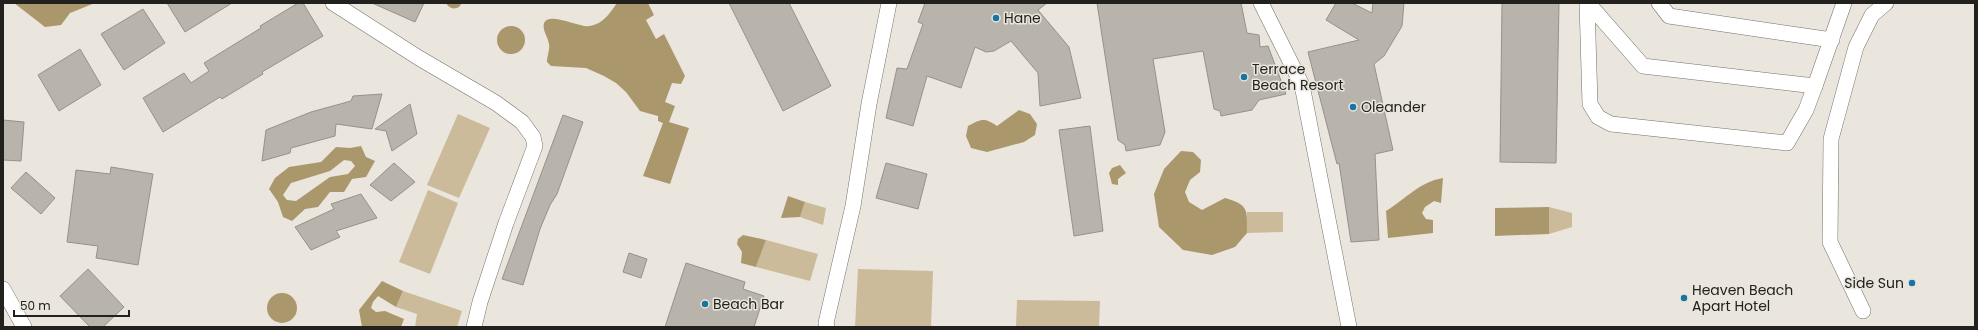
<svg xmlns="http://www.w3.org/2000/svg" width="1978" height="330" viewBox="0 0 1978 330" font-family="Poppins,sans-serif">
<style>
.green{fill:#cbbb9a}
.water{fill:#aa976c;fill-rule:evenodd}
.building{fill:#b8b4ab;stroke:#96928a}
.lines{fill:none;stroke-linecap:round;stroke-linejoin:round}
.minor-casing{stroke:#757169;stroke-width:16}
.minor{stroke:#fff;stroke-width:15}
.poi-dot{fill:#1675a2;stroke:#eae6dd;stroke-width:1.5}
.labels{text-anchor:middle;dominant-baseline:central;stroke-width:3;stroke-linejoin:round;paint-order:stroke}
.poi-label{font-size:14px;fill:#22211d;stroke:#eae6dd;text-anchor:start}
</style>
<rect width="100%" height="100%" fill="#eae6dd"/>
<g class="green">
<path d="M 458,114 L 490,128 L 459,198 L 427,185 Z"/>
<path d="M 428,190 L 458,203 L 430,274 L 399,262 Z"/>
<path d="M 805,202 L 826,208 L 823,225 L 800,217 Z"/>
<path d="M 1549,207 L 1572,213 L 1572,227 L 1549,234 Z"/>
<path d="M 1247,212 L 1283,212 L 1283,232 L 1247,233 Z"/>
<path d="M 766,240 L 818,254 L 810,281 L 756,267 Z"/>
<path d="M 858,269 L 933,271 L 931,327 L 855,327 Z"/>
<path d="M 403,291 L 462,311 L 457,327 L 445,326 L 444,327 L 415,327 L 417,314 L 396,307 Z"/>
<path d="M 1017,300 L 1100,301 L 1099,327 L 1016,327 Z"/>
</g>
<g class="water">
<path d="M 14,3 L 95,3 L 70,13 L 61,25 L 45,27 Z"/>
<path d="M 446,3 L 462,3 L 459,7 C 453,10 449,8 446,3 Z"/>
<path d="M 617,3 L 648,3 L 654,15 L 646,20 L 656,39 L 664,34 L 685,76 L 681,84 L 672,83 L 665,102 L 675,106 L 669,122 L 689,128 L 670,184 L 643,176 L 663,123 L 658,121 L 658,116 L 640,111 L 626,92 L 616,83 L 604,76 L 586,68 L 551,66 L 547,62 C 547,56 550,50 549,44 C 548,37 542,30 544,23 C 549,11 579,28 590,26 C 603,24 610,13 617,3 Z"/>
<circle cx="511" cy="40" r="14"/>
<path d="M 1019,110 L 1030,114 L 1037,124 L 1035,135 L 1024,142 L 987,152 L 971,148 L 966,136 L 968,126 C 981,119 984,117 997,126 Z"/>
<path d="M 361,146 L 366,157 L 375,161 L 366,177 L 352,179 L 344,192 L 330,192 L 318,207 L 305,209 L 292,221 L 283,217 L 278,202 L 269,189 L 275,178 L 289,167 L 321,162 L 336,147 L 350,148 ZM 344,160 L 351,161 L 355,166 L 348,174 L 330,177 L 296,201 L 287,200 L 283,195 L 291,183 L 330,171 Z"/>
<path d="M 1181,151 L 1193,152 L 1201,160 L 1200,172 L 1190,180 L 1185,192 L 1189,202 L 1202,210 L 1225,198 C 1249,205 1247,209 1247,233 L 1235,247 L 1212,255 L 1183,250 L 1159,227 L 1154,194 L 1164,169 Z"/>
<path d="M 1120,165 L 1126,173 L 1118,179 L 1118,185 L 1112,184 L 1109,173 L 1112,168 Z"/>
<path d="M 1443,178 L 1441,203 L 1434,201 L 1425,207 L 1422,213 L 1426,219 L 1433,220 L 1433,233 L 1388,238 L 1386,211 C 1406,199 1419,182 1443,178 Z"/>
<path d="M 788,196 L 805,202 L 800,217 L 781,218 Z"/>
<path d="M 1549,207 L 1549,234 L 1495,236 L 1495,208 Z"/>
<path d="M 743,235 L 766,240 L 756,267 L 741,263 L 742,252 L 737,244 L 738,239 Z"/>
<path d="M 382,281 L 403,291 L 396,307 L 378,296 L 373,302 L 371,308 L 376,312 L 385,311 L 404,319 L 401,327 L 362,327 L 359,310 Z"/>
<circle cx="282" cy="308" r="15"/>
</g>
<g class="building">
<path d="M 167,3 L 232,3 L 185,32 Z"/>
<path d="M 298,3 L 303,3 L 323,36 L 262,72 L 263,74 L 222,99 L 220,97 L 163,132 L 143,98 L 184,73 L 191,83 L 209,71 L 204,63 L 261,28 L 260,26 Z"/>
<path d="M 372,3 L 424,3 L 415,22 Z"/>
<path d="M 729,3 L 789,3 L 831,86 L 783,111 Z"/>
<path d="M 925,3 L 1047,3 L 1038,10 L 1069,47 L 1081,98 L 1040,106 L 1038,73 L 1011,41 L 994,51 L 986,52 L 975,47 L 961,88 L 927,76 L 913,126 L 886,118 L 897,68 L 907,69 L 923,24 L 918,22 Z"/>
<path d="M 1097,3 L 1241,3 L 1247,33 L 1259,35 L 1260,47 L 1268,46 L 1286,94 L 1259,100 L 1252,110 L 1221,116 L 1220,111 L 1214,109 L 1203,51 L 1153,59 L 1165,132 L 1160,145 L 1126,151 L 1125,145 L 1118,140 Z"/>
<path d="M 1336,3 L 1352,3 L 1372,13 L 1373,3 L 1404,3 L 1402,26 L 1384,56 L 1374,64 L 1393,150 L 1375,154 L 1379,240 L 1351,242 L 1339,163 L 1337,164 L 1308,52 L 1359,40 L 1326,20 Z"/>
<path d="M 1502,3 L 1559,3 L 1556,163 L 1500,162 Z"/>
<path d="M 143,9 L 165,43 L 124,70 L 101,34 Z"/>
<path d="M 80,49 L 101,85 L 59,111 L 38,75 Z"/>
<path d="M 382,94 L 372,129 L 336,124 L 335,136 L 291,148 L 290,153 L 262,161 L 266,130 L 311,112 L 351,101 L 353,96 Z"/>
<path d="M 410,104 L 417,134 L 392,151 L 386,131 L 375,129 Z"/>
<path d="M 563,115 L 583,122 L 557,194 L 550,205 L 540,229 L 523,285 L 502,279 Z"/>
<path d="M 3,120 L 24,122 L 21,161 L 3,160 Z"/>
<path d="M 1090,126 L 1103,231 L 1074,236 L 1059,130 Z"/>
<path d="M 394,163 L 415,182 L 391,201 L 370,185 Z"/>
<path d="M 886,163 L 927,174 L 918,209 L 876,198 Z"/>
<path d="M 111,167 L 153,174 L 138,265 L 96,258 L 98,246 L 67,242 L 76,170 L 110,174 Z"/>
<path d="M 26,172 L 55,198 L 41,214 L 11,188 Z"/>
<path d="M 361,194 L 377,218 L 336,231 L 340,237 L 311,250 L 295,227 L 334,209 L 331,204 Z"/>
<path d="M 629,253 L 647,259 L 641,278 L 623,272 Z"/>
<path d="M 686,263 L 745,282 L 743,289 L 764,296 L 754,327 L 665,327 Z"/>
<path d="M 88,269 L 124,307 L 103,327 L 90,327 L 60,296 Z"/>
</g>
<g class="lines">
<g class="minor-casing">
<g id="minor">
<path d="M 333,3 L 419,58 L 496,103 L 522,122 L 533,137 L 535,146 L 506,223 L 480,302 L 474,327"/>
<path d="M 1261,3 L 1302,85 L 1349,327"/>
<path d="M 1587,3 L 1590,104 L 1598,117 L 1611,124 L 1787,143 L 1806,110 L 1815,86 L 1844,3"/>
<path d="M 1588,3 L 1643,66 L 1815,86"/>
<path d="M 1659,3 L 1669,16 L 1832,40"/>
<path d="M 3,289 L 24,327"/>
<path d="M 1863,311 L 1830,242 L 1831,139 L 1856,47 L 1872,15 L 1886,3"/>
<path d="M 827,327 L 826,323 L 853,206 L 869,104 L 889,3"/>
</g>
</g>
<use href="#minor" class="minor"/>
</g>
<g class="poi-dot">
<circle cx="996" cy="18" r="4"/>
<circle cx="1244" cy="77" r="4"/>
<circle cx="1353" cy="107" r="4"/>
<circle cx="1912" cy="283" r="4"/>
<circle cx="1684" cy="298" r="4"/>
<circle cx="705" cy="304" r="4"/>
</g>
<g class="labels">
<g class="poi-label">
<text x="1004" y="18">Hane</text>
<text x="1252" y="69">Terrace<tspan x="1252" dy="16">Beach Resort</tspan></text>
<text x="1361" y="107">Oleander</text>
<text x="1904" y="283" text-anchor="end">Side Sun</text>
<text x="1692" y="290">Heaven Beach<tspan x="1692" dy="16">Apart Hotel</tspan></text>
<text x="713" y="304">Beach Bar</text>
</g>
</g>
<rect width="1978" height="330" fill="none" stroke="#22211d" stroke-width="8"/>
<path d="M14 310v6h115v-6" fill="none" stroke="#22211d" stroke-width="2"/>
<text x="20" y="310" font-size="12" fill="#22211d" stroke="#eae6dd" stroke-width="3" paint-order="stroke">50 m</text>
</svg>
